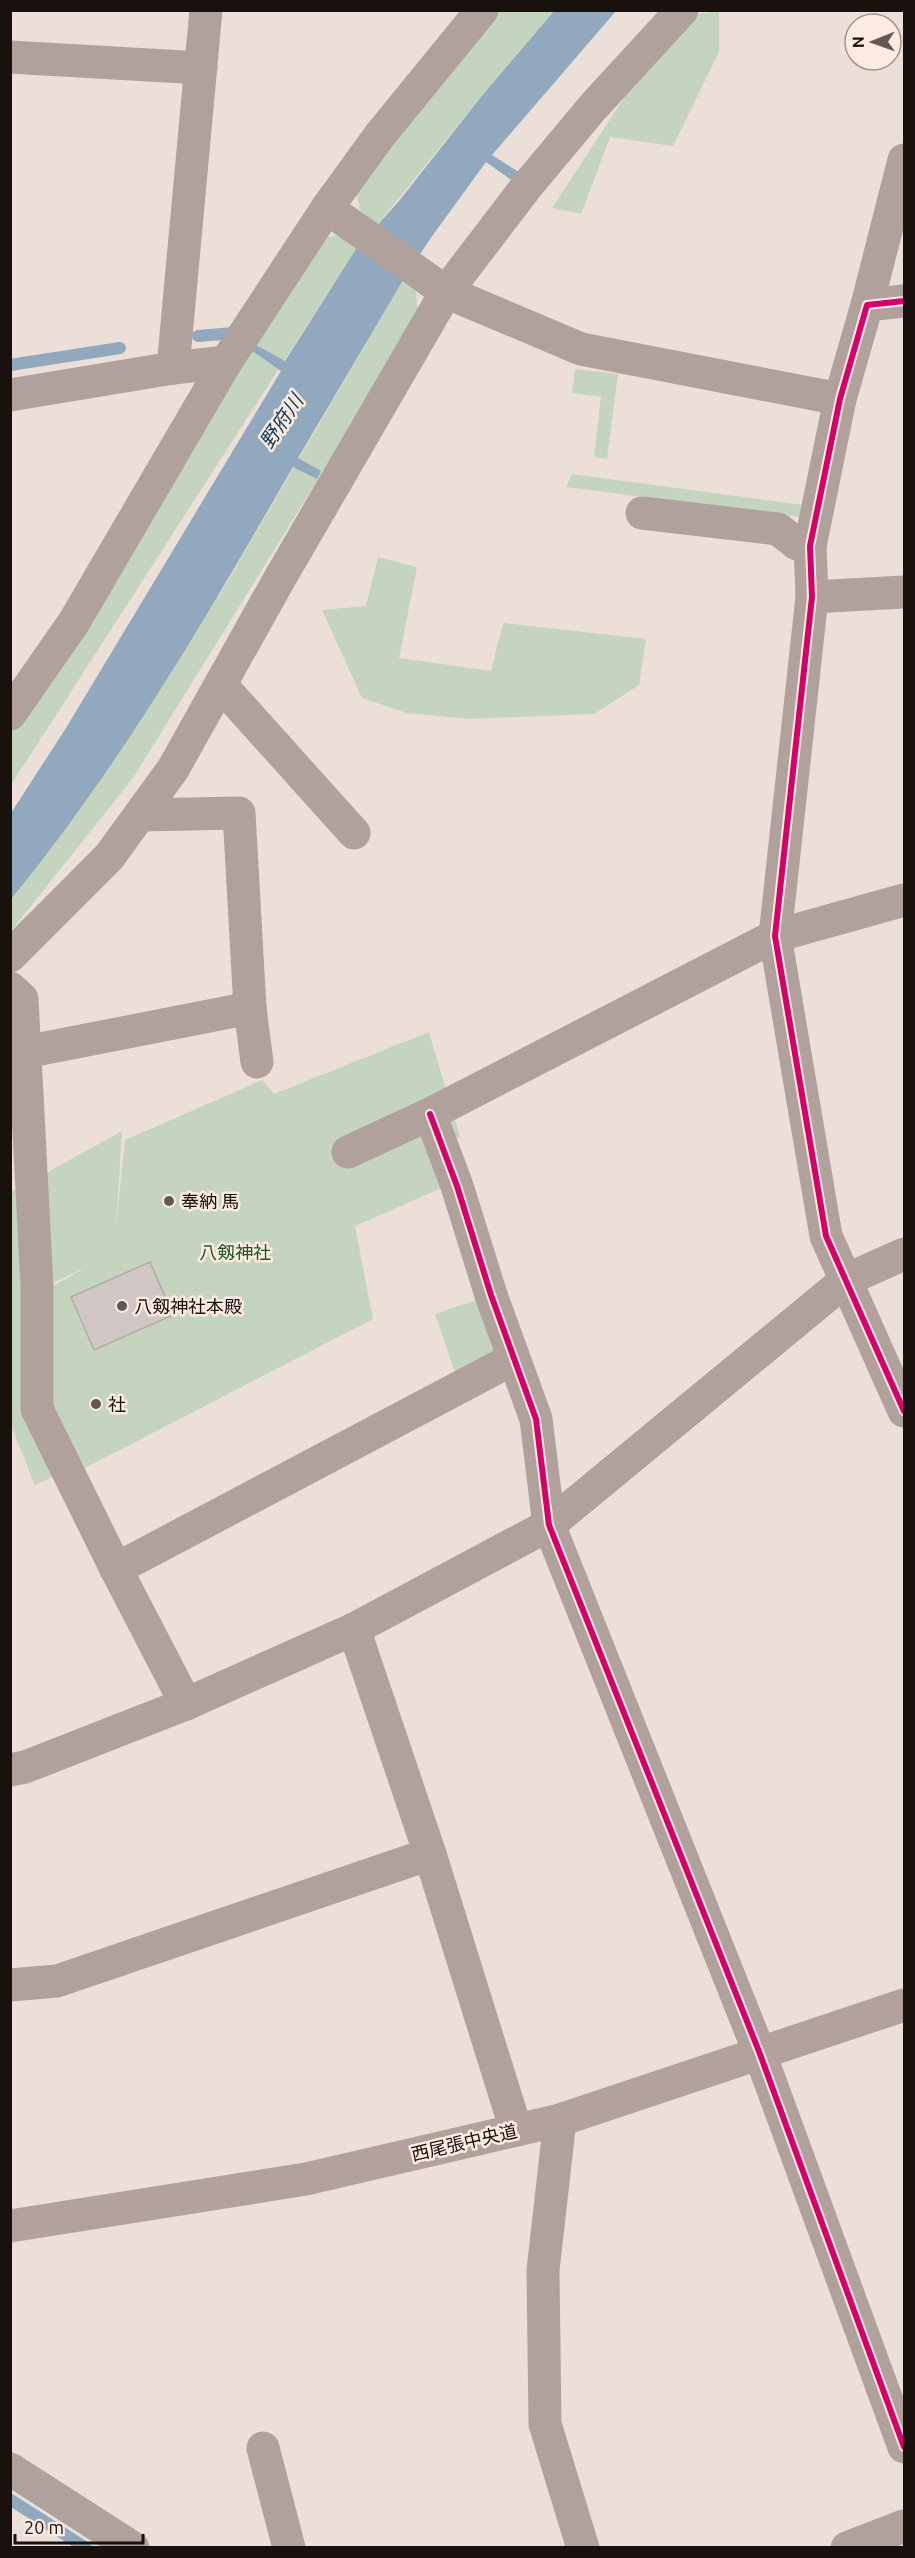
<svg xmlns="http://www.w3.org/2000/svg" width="915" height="2558" viewBox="0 0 915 2558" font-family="Ubuntu,'Noto Sans JP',sans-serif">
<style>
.green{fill:#c5d4be}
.water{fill:#91a8be}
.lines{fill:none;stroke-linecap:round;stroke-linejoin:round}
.stream{stroke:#91a8be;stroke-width:12}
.building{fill:#d0c7c5;stroke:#b5aba9;stroke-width:1.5}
.minor{stroke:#b0a19c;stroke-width:33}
.major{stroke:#b3a29c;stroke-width:33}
.cycleway-casing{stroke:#fdebe1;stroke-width:10}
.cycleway{stroke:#d6006c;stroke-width:6}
.poi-dot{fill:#625954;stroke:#fdebe1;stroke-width:2}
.labels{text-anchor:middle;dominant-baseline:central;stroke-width:5;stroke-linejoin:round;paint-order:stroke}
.poi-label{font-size:18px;fill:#19110d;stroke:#fdebe1;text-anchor:start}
.park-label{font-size:18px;fill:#1d5628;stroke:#fdebe1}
.street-label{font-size:18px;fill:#19110d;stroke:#fdebe1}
.water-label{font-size:20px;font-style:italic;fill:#0e3b5d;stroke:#fdebe1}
</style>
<rect width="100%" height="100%" fill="#ebdfd8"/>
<g class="green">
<path d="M 494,11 L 554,11 L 481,97 L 377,225 L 360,210 L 354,182 Z"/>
<path d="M 719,11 L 719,52 L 673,146 L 610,137 L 581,214 L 552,208 L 677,17 Z"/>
<path d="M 337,235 L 356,249 L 11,785 L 11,712 L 316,240 Z"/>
<path d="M 402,282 L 416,291 L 418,318 L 133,778 L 11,931 L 11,898 L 220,594 Z"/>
<path d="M 575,369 L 618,374 L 607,459 L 594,457 L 601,397 L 572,393 Z"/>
<path d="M 572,474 L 818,507 L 815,519 L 566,487 Z"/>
<path d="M 378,557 L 417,567 L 399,658 L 491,671 L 503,623 L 646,639 L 639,685 L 594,714 L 469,719 L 407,713 L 362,698 L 322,610 L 366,606 Z"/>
<path d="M 429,1032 L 460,1137 L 429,1144 L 444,1187 L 355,1226 L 373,1319 L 83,1469 L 53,1405 L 51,1287 L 90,1265 L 38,1290 L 37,1409 L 67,1470 L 35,1485 L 11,1426 L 10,1193 L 122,1131 L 116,1226 L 125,1140 L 262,1080 L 274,1094 Z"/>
<path d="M 491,1295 L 513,1359 L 457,1378 L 435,1314 Z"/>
</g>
<path class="water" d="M 554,11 L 616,11 L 492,155 L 525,176 L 517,184 L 486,162 L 430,239 L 402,282 L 298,458 L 321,471 L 317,479 L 293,467 C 207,616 120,766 11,899 L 11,813 L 66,728 L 281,371 L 251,350 L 256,345 L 285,361 L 356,249 L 399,201 L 481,97 Z"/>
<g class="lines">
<g class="stream">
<path d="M 198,336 L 233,333"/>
<path d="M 10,365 L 120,348"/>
<path d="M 11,2500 L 86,2548"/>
</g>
</g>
<path class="building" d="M 150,1262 L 173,1315 L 94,1350 L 71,1297 Z"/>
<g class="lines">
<g class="minor">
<path d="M 10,57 L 201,68"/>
<path d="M 327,208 L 446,292 L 581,349 L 840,399"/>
<path d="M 904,301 L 867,305 L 840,399 L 810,546 L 812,597 L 775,936 L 826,1236 L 904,1411"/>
<path d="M 867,305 L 904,160"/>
<path d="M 173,368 L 206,10"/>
<path d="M 10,395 L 173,368 L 226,362"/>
<path d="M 642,513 L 778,529 L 797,544 L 810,546"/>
<path d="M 812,597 L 904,592"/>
<path d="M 221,685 L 354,833"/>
<path d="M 10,714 L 74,622 L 226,362 L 327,208 L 380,135 L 482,10"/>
<path d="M 140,815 L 239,813 L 250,1008 L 257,1062"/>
<path d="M 10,956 L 109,857 L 173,769 L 280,578 L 446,292 L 527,186 L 593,107 L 682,10"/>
<path d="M 10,988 L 22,999 L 37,1286 L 37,1409 L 116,1569 L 186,1704"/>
<path d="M 25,1052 L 250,1008"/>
<path d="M 430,1114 L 457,1186 L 491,1295 L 536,1419 L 549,1525 L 760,2054 L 904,2447"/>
<path d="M 348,1152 L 430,1114 L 775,936 L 904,900"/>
<path d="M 116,1569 L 513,1359"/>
<path d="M 354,1629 L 430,1854 L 516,2130"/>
<path d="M 10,1770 L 25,1767 L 186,1704 L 354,1629 L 549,1525 L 846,1280 L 904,1254"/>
<path d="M 10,1985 L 57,1981 L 430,1854"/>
<path d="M 560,2120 L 543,2270 L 545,2424 L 583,2548"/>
<path d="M 263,2448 L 289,2548"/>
<path d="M 10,2469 L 133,2548"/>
<path d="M 847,2548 L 904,2526"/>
</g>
<path class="major" d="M 10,2226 L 306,2179 L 560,2120 L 904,2005"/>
<g class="cycleway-casing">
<g id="cycleway">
<path d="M 904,301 L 867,305 L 840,399 L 810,546 L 812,597 L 775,936 L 826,1236 L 904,1411"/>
<path d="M 430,1114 L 457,1186 L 491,1295 L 536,1419 L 549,1525 L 760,2054 L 904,2447"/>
</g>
</g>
<use href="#cycleway" class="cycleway"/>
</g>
<g class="poi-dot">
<circle cx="169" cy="1201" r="6"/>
<circle cx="122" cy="1306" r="6"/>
<circle cx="96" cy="1404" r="6"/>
</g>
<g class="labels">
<g class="poi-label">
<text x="181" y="1201">奉納 馬</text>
<text x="134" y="1306">八剱神社本殿</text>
<text x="108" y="1404">社</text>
</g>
<g class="park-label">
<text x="235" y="1252">八剱神社</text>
</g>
<g class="street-label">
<text transform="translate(464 2142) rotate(-13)">西尾張中央道</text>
</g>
<g class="water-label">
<text transform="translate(281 421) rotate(-56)">野府川</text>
</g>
</g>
<rect width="915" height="2558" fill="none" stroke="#19110d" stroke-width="24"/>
<g transform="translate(873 42) rotate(269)"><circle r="28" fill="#fdebe1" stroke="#a2948c" stroke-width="1.5"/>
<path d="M0-4.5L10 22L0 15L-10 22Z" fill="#625954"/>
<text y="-9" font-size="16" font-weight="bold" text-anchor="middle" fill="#19110d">N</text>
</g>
<path d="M15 2534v9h128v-9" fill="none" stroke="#19110d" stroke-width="3"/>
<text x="24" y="2534" font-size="18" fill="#19110d" stroke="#fdebe1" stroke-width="4.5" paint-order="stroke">20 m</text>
</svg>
